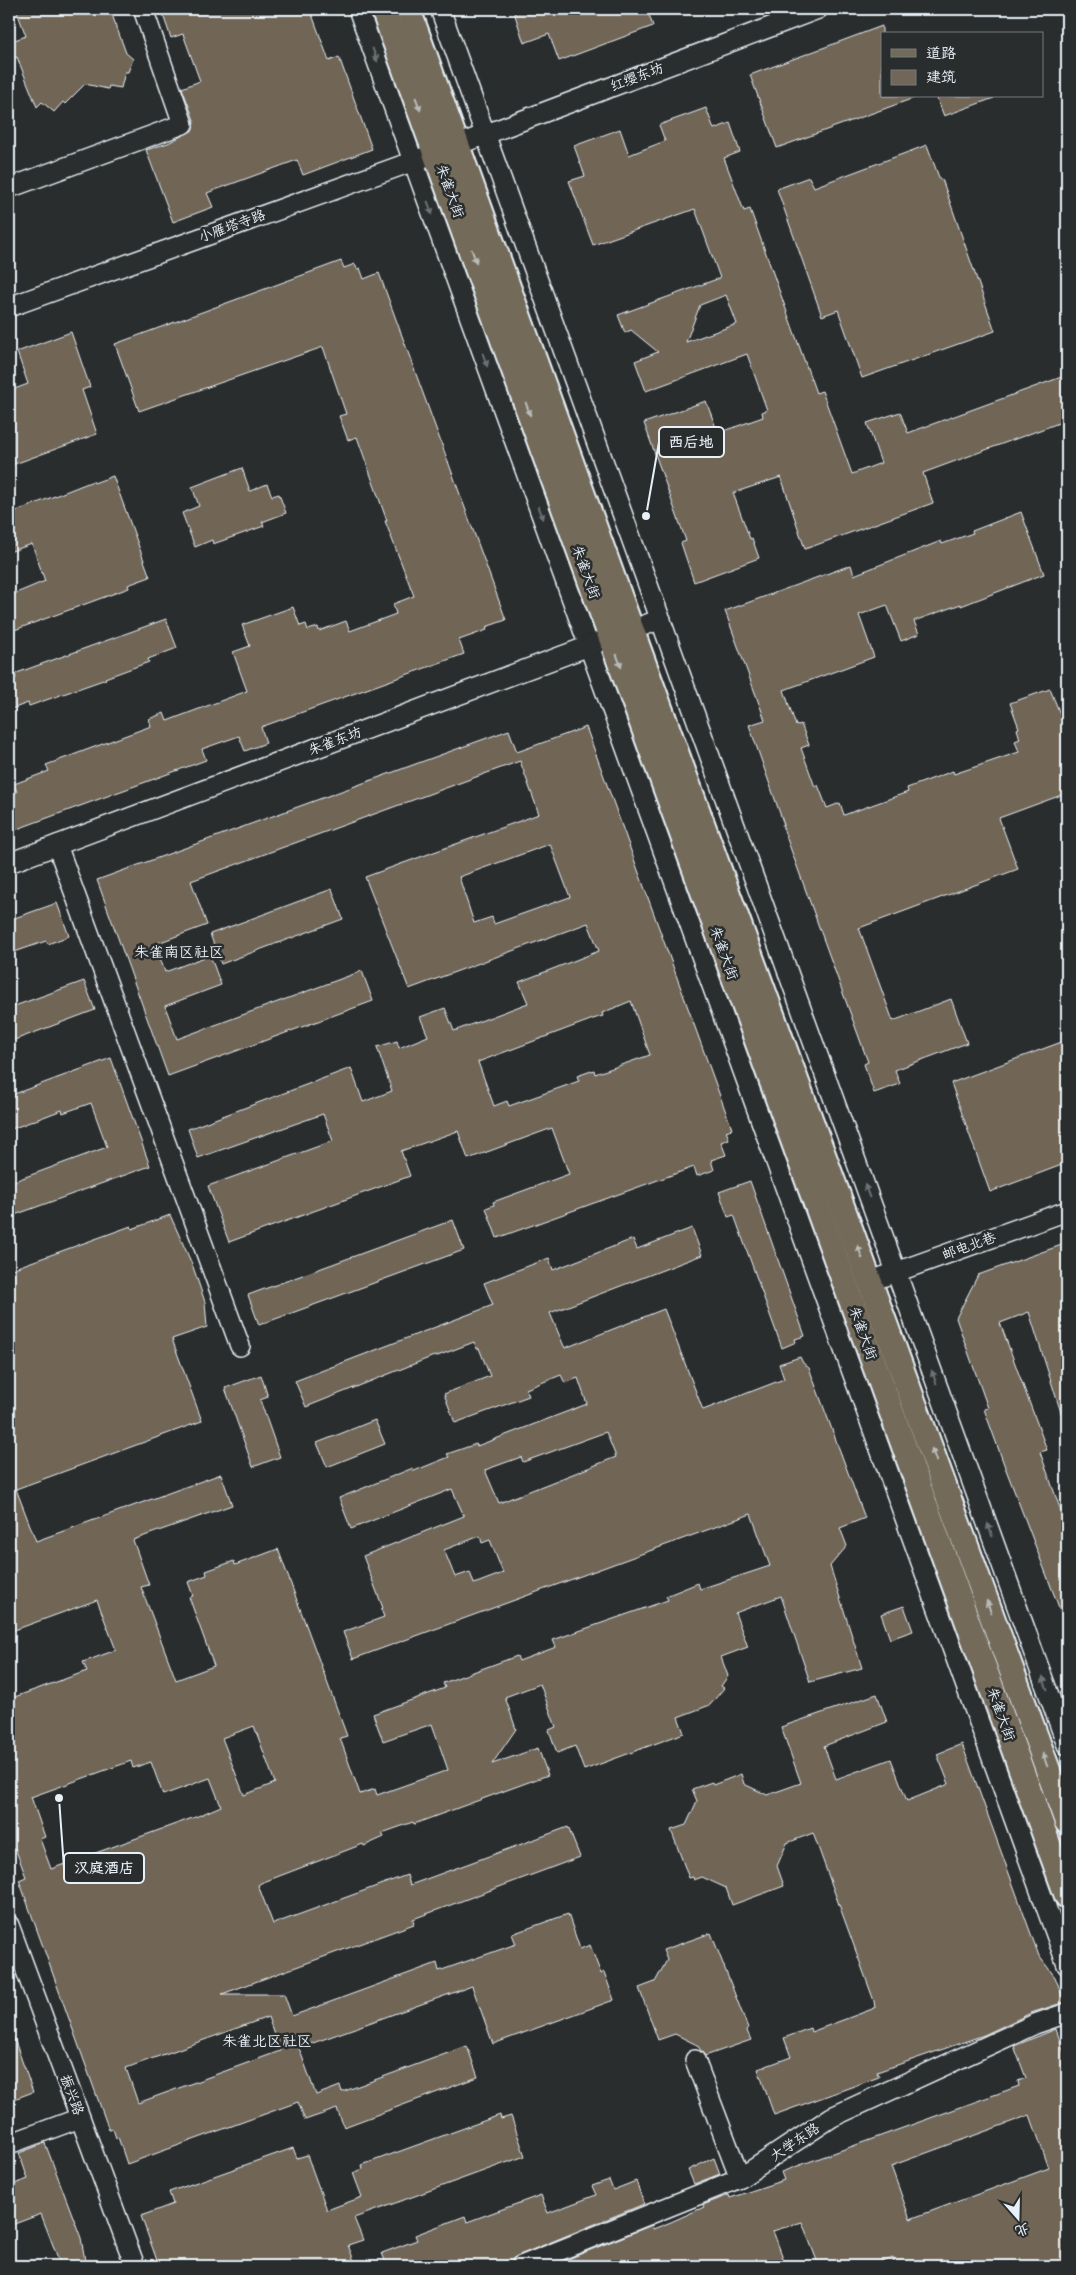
<svg xmlns="http://www.w3.org/2000/svg" width="1076" height="2275" viewBox="0 0 1076 2275" font-family="Pangolin,'LXGW WenKai TC',sans-serif">
<style>
.building{fill:#716657;stroke:#e8f1f8;fill-rule:evenodd}
.lines{fill:none;stroke-linecap:round;stroke-linejoin:round}
.minor-casing{stroke:#e8f1f8;stroke-width:22}
.major-casing{stroke:#e8f1f8;stroke-width:28}
.minor{stroke:#2a2d2e;stroke-width:19}
.major{stroke:#736b5a;stroke-width:24}
.oneway{fill:#6c7275}
.oneway2{fill:#b9bbb9}
.labels{text-anchor:middle;dominant-baseline:central;stroke-width:5;stroke-linejoin:round;paint-order:stroke}
.street-label{font-size:14px;fill:#e8f1f8;stroke:#2a2d2e}
.neighbourhood-label{font-size:15px;fill:#e8f1f8;stroke:#2a2d2e}
.leader{fill:none;stroke:#e8f1f8;stroke-width:2}
.callout-dot{fill:#e8f1f8;stroke:#2a2d2e;stroke-width:2}
.callout{fill:#2a2d2e;stroke:#e8f1f8;stroke-width:2}
.callout-label{font-size:15px;text-anchor:middle;font-weight:bold;fill:#e8f1f8}
</style>
<rect width="100%" height="100%" fill="#2a2d2e"/>
<filter id="ink" filterUnits="userSpaceOnUse"><feTurbulence type="fractalNoise" baseFrequency=".02" numOctaves="2"/><feDisplacementMap in="SourceGraphic" scale="10" xChannelSelector="R" yChannelSelector="G"/><feConvolveMatrix kernelMatrix="1 2 1 2 8 2 1 2 1" color-interpolation-filters="sRGB"/></filter>
<g filter="url(#ink)">
<g class="building">
<path d="M 16,9 L 84,9 L 87,15 L 110,9 L 126,53 L 133,59 L 128,72 L 125,72 L 121,88 L 109,86 L 108,89 L 85,84 L 65,104 L 63,102 L 54,112 L 42,102 L 37,107 L 17,57 L 14,58 L 9,44 L 9,42 L 26,36 Z"/>
<path d="M 161,9 L 310,9 L 329,61 L 339,57 L 372,149 L 303,175 L 297,160 L 207,193 L 213,207 L 173,222 L 146,150 L 168,143 L 193,130 L 194,120 L 182,88 L 200,81 L 183,34 L 171,38 Z"/>
<path d="M 513,9 L 647,9 L 653,26 L 559,61 L 549,34 L 524,43 Z"/>
<path d="M 882,26 L 882,96 L 914,96 L 914,98 L 777,148 L 750,75 Z"/>
<path d="M 936,96 L 994,96 L 994,98 L 944,116 Z"/>
<path d="M 706,108 L 714,129 L 730,123 L 740,152 L 724,158 L 744,211 L 750,209 L 816,393 L 822,391 L 852,474 L 881,463 L 867,423 L 900,412 L 908,433 L 1067,375 L 1067,420 L 923,473 L 933,503 L 805,549 L 781,477 L 733,493 L 750,539 L 752,538 L 759,558 L 694,582 L 681,543 L 686,541 L 644,423 L 706,401 L 718,433 L 763,417 L 762,412 L 767,410 L 747,354 L 646,391 L 635,361 L 658,352 L 631,330 L 625,333 L 618,315 L 720,278 L 695,209 L 593,245 L 569,181 L 585,176 L 574,146 L 620,129 L 629,155 L 665,141 L 659,125 ZM 726,295 L 737,324 L 686,342 L 700,305 Z"/>
<path d="M 927,145 L 940,180 L 942,179 L 995,331 L 862,378 L 838,310 L 822,316 L 777,189 L 809,177 L 814,187 Z"/>
<path d="M 341,261 L 344,268 L 355,264 L 357,269 L 360,268 L 364,279 L 379,273 L 506,620 L 486,627 L 487,630 L 459,640 L 464,654 L 261,727 L 266,743 L 245,751 L 239,736 L 202,749 L 206,760 L 9,832 L 9,795 L 17,792 L 14,784 L 49,771 L 46,765 L 151,726 L 149,719 L 164,713 L 167,721 L 247,691 L 233,652 L 250,646 L 242,625 L 293,607 L 300,626 L 306,624 L 308,630 L 318,627 L 319,631 L 346,621 L 350,631 L 396,614 L 393,604 L 414,596 L 385,521 L 387,521 L 357,437 L 348,440 L 339,416 L 346,414 L 323,347 L 139,411 L 115,344 Z"/>
<path d="M 71,332 L 90,387 L 82,390 L 97,434 L 9,466 L 9,391 L 28,384 L 17,352 Z"/>
<path d="M 242,468 L 250,491 L 267,484 L 272,496 L 279,494 L 286,513 L 262,522 L 264,526 L 213,544 L 212,540 L 195,547 L 182,513 L 199,506 L 192,487 Z"/>
<path d="M 113,476 L 150,577 L 128,585 L 129,588 L 9,632 L 9,596 L 45,581 L 32,544 L 9,552 L 9,514 L 93,481 L 94,483 Z"/>
<path d="M 1021,512 L 1044,574 L 961,606 L 961,604 L 914,621 L 919,634 L 901,641 L 887,605 L 859,615 L 874,657 L 784,690 L 796,726 L 801,724 L 809,745 L 801,748 L 815,787 L 818,785 L 827,808 L 840,803 L 844,815 L 908,792 L 907,788 L 953,771 L 954,774 L 1019,752 L 1015,741 L 1020,739 L 1017,729 L 1019,728 L 1010,703 L 1050,689 L 1067,731 L 1067,793 L 999,818 L 1018,869 L 859,928 L 893,1021 L 951,999 L 967,1043 L 895,1070 L 900,1084 L 874,1093 L 864,1064 L 868,1062 L 782,825 L 784,825 L 749,725 L 765,720 L 725,611 L 851,565 L 854,575 L 941,541 L 942,544 L 973,533 L 972,531 Z"/>
<path d="M 166,619 L 177,648 L 148,659 L 149,662 L 105,678 L 106,679 L 29,706 L 28,703 L 9,710 L 9,680 L 16,678 L 14,674 Z"/>
<path d="M 586,727 L 732,1129 L 726,1131 L 729,1139 L 721,1142 L 726,1155 L 711,1160 L 714,1170 L 697,1176 L 694,1167 L 497,1238 L 486,1208 L 494,1205 L 493,1202 L 569,1174 L 552,1128 L 468,1159 L 458,1131 L 401,1151 L 410,1176 L 229,1242 L 208,1186 L 333,1141 L 323,1114 L 198,1158 L 188,1129 L 351,1068 L 363,1102 L 392,1091 L 377,1047 L 397,1041 L 399,1048 L 428,1036 L 420,1017 L 445,1008 L 454,1031 L 528,1003 L 519,982 L 599,951 L 588,923 L 409,989 L 365,877 L 539,814 L 520,761 L 314,836 L 191,881 L 207,925 L 155,944 L 165,972 L 210,955 L 221,985 L 165,1006 L 177,1039 L 362,971 L 373,1001 L 168,1076 L 97,880 L 509,730 L 517,752 ZM 550,844 L 570,897 L 494,924 L 492,917 L 474,923 L 459,877 ZM 631,1001 L 650,1055 L 595,1074 L 594,1070 L 577,1076 L 579,1081 L 509,1106 L 507,1101 L 494,1106 L 478,1062 L 593,1019 L 603,1016 L 602,1013 Z"/>
<path d="M 332,889 L 343,919 L 221,964 L 210,934 Z"/>
<path d="M 57,903 L 69,936 L 48,944 L 46,941 L 9,954 L 9,920 Z"/>
<path d="M 84,981 L 95,1010 L 9,1042 L 9,1008 Z"/>
<path d="M 1067,1040 L 1067,1163 L 990,1192 L 951,1083 Z"/>
<path d="M 111,1058 L 150,1166 L 9,1217 L 9,1183 L 107,1147 L 91,1103 L 63,1113 L 62,1110 L 9,1130 L 9,1096 Z"/>
<path d="M 750,1181 L 805,1336 L 795,1339 L 796,1342 L 782,1348 L 734,1215 L 728,1217 L 719,1192 Z"/>
<path d="M 170,1215 L 192,1264 L 205,1302 L 207,1327 L 172,1339 L 202,1421 L 16,1489 L 36,1541 L 221,1474 L 232,1505 L 133,1540 L 149,1585 L 141,1587 L 176,1680 L 214,1666 L 189,1597 L 193,1596 L 188,1582 L 207,1575 L 206,1571 L 234,1561 L 235,1565 L 278,1549 L 347,1736 L 340,1738 L 360,1794 L 375,1789 L 377,1795 L 448,1770 L 432,1724 L 383,1741 L 373,1714 L 445,1688 L 443,1683 L 517,1656 L 519,1661 L 556,1647 L 553,1640 L 668,1600 L 666,1596 L 698,1583 L 700,1589 L 770,1566 L 751,1514 L 353,1659 L 343,1632 L 384,1617 L 381,1609 L 383,1608 L 363,1556 L 464,1516 L 452,1489 L 351,1529 L 339,1498 L 413,1468 L 414,1471 L 449,1457 L 447,1454 L 476,1444 L 477,1446 L 587,1404 L 578,1378 L 565,1383 L 561,1375 L 526,1389 L 529,1396 L 455,1423 L 444,1394 L 490,1376 L 479,1348 L 477,1349 L 474,1342 L 435,1357 L 434,1356 L 306,1407 L 295,1381 L 493,1305 L 484,1283 L 549,1258 L 553,1270 L 633,1239 L 637,1249 L 692,1228 L 702,1255 L 550,1313 L 563,1344 L 565,1348 L 664,1309 L 703,1410 L 784,1379 L 779,1364 L 800,1357 L 803,1363 L 809,1368 L 865,1518 L 840,1528 L 847,1546 L 830,1566 L 862,1668 L 810,1682 L 781,1596 L 735,1613 L 748,1647 L 721,1657 L 728,1676 L 721,1686 L 724,1688 L 710,1705 L 678,1717 L 684,1733 L 584,1770 L 575,1746 L 557,1753 L 549,1730 L 556,1727 L 540,1684 L 505,1697 L 516,1729 L 492,1764 L 538,1748 L 548,1775 L 414,1824 L 413,1822 L 382,1833 L 384,1837 L 364,1846 L 363,1844 L 261,1883 L 258,1885 L 273,1924 L 407,1875 L 410,1885 L 568,1827 L 580,1857 L 413,1919 L 414,1924 L 222,1994 L 284,1994 L 292,2016 L 437,1963 L 439,1971 L 499,1950 L 516,1944 L 512,1934 L 568,1914 L 580,1949 L 590,1945 L 601,1974 L 604,1972 L 614,2000 L 493,2044 L 472,1986 L 299,2048 L 316,2095 L 340,2086 L 342,2092 L 467,2046 L 478,2077 L 344,2127 L 337,2109 L 305,2120 L 298,2102 L 127,2164 L 118,2137 L 116,2138 L 113,2129 L 109,2130 L 19,1880 L 26,1877 L 15,1848 L 9,1851 L 9,1699 L 87,1671 L 83,1662 L 116,1650 L 97,1600 L 9,1632 L 9,1270 L 131,1226 L 132,1229 ZM 606,1432 L 616,1457 L 499,1503 L 485,1470 L 521,1457 L 523,1462 ZM 480,1536 L 482,1543 L 490,1540 L 503,1573 L 474,1584 L 470,1572 L 455,1577 L 444,1550 ZM 254,1726 L 275,1783 L 244,1795 L 222,1738 ZM 131,1761 L 133,1768 L 151,1762 L 163,1795 L 210,1778 L 221,1806 L 198,1816 L 51,1869 L 40,1839 L 45,1837 L 31,1797 ZM 268,2017 L 280,2051 L 138,2103 L 126,2068 Z"/>
<path d="M 453,1220 L 464,1250 L 259,1325 L 248,1295 Z"/>
<path d="M 1067,1243 L 1067,1421 L 1064,1422 L 1029,1312 L 1000,1323 L 1047,1450 L 1040,1452 L 1067,1528 L 1067,1623 L 1065,1623 L 1005,1467 L 984,1409 L 988,1408 L 956,1318 L 978,1275 Z"/>
<path d="M 261,1375 L 268,1397 L 260,1400 L 280,1457 L 253,1467 L 225,1388 Z"/>
<path d="M 375,1420 L 385,1444 L 327,1467 L 317,1443 Z"/>
<path d="M 904,1606 L 913,1631 L 890,1639 L 881,1614 Z"/>
<path d="M 877,1694 L 887,1722 L 824,1746 L 836,1779 L 891,1759 L 907,1801 L 949,1784 L 937,1754 L 962,1744 L 1039,1956 L 1055,1977 L 1065,2002 L 1031,2013 L 984,2035 L 877,2072 L 879,2077 L 774,2115 L 758,2069 L 791,2057 L 784,2038 L 810,2028 L 811,2032 L 875,2008 L 874,2001 L 813,1833 L 787,1843 L 777,1866 L 784,1886 L 732,1905 L 726,1888 L 702,1877 L 694,1880 L 693,1877 L 689,1878 L 671,1830 L 686,1825 L 697,1801 L 692,1789 L 712,1782 L 713,1785 L 741,1774 L 744,1784 L 767,1795 L 801,1783 L 781,1727 Z"/>
<path d="M 711,1933 L 748,2028 L 747,2031 L 751,2040 L 705,2056 L 697,2045 L 675,2034 L 658,2040 L 639,1988 L 655,1982 L 667,1960 L 663,1950 Z"/>
<path d="M 1056,2029 L 1067,2061 L 1067,2266 L 894,2266 L 893,2258 L 870,2266 L 819,2266 L 802,2222 L 773,2231 L 786,2266 L 551,2266 L 652,2225 L 653,2229 L 671,2222 L 704,2207 L 703,2205 L 729,2195 L 730,2198 L 784,2180 L 781,2172 L 1019,2086 L 1018,2081 L 1026,2078 L 1014,2046 ZM 1030,2115 L 1049,2168 L 910,2219 L 891,2166 Z"/>
<path d="M 9,2030 L 11,2030 L 33,2092 L 9,2101 Z"/>
<path d="M 500,2115 L 501,2119 L 511,2116 L 525,2156 L 354,2218 L 363,2240 L 348,2245 L 356,2266 L 159,2266 L 141,2216 L 173,2204 L 169,2192 L 293,2148 L 297,2158 L 307,2155 L 327,2210 L 362,2197 L 353,2173 L 363,2169 L 362,2165 Z"/>
<path d="M 45,2143 L 81,2238 L 86,2266 L 61,2266 L 41,2214 L 9,2226 L 9,2186 L 28,2179 L 19,2153 Z"/>
<path d="M 714,2158 L 720,2174 L 694,2184 L 688,2170 Z"/>
<path d="M 609,2180 L 613,2190 L 636,2181 L 644,2204 L 517,2256 L 512,2259 L 510,2266 L 387,2266 L 382,2253 L 417,2240 L 415,2235 L 465,2216 L 467,2222 L 541,2195 L 548,2213 L 596,2195 L 592,2186 Z"/>
</g>
<g class="lines">
<g class="minor-casing">
<g id="minor">
<path d="M 358,9 L 1067,1965"/>
<path d="M 440,9 L 1067,1745"/>
<path d="M 9,188 L 183,124 L 143,9"/>
<path d="M 9,307 L 436,153 L 818,9"/>
<path d="M 57,845 L 240,1346"/>
<path d="M 9,863 L 661,619"/>
<path d="M 871,1281 L 1067,1211"/>
<path d="M 9,1925 L 135,2266"/>
<path d="M 695,2060 L 740,2178"/>
<path d="M 9,2144 L 80,2118"/>
<path d="M 521,2266 L 740,2178 L 832,2117 L 1035,2024 L 1067,2013"/>
</g>
</g>
<g class="major-casing">
<g id="major">
<path d="M 383,9 L 1067,1896"/>
<path d="M 408,9 C 623,615 848,1218 1067,1822"/>
</g>
</g>
<use href="#minor" class="minor"/>
<use href="#major" class="major"/>
</g>
<defs><path id="oneway-solid" d="M-6-.8H1V-3.2L6.5 0L1 3.2V.8H-6Z" transform="scale(1.25)"/></defs>
<g class="oneway">
<use href="#oneway-solid" transform="translate(375 55) rotate(70)"/>
<use href="#oneway-solid" transform="translate(430 208) rotate(70)"/>
<use href="#oneway-solid" transform="translate(485 360) rotate(70)"/>
<use href="#oneway-solid" transform="translate(541 513) rotate(70)"/>
<use href="#oneway-solid" transform="translate(867 1191) rotate(-110)"/>
<use href="#oneway-solid" transform="translate(934 1377) rotate(-110)"/>
<use href="#oneway-solid" transform="translate(990 1530) rotate(-110)"/>
<use href="#oneway-solid" transform="translate(1045 1683) rotate(-110)"/>
</g>
<g class="oneway2">
<use href="#oneway-solid" transform="translate(418 104) rotate(70)"/>
<use href="#oneway-solid" transform="translate(474 256) rotate(70)"/>
<use href="#oneway-solid" transform="translate(528 409) rotate(70)"/>
<use href="#oneway-solid" transform="translate(619 661) rotate(70)"/>
<use href="#oneway-solid" transform="translate(860 1252) rotate(-110)"/>
<use href="#oneway-solid" transform="translate(934 1455) rotate(-110)"/>
<use href="#oneway-solid" transform="translate(989 1607) rotate(-110)"/>
<use href="#oneway-solid" transform="translate(1045 1760) rotate(-110)"/>
</g>
</g>
<g class="labels">
<g class="street-label">
<text transform="translate(637 77) rotate(-21)">红缨东坊</text>
<text transform="translate(450 191) rotate(70)">朱雀大街</text>
<text transform="translate(232 226) rotate(-20)">小雁塔寺路</text>
<text transform="translate(586 572) rotate(70)">朱雀大街</text>
<text transform="translate(335 741) rotate(-21)">朱雀东坊</text>
<text transform="translate(724 953) rotate(70)">朱雀大街</text>
<text transform="translate(969 1246) rotate(-20)">邮电北巷</text>
<text transform="translate(863 1333) rotate(70)">朱雀大街</text>
<text transform="translate(1001 1714) rotate(70)">朱雀大街</text>
<text transform="translate(72 2095) rotate(70)">振兴路</text>
<text transform="translate(795 2142) rotate(-34)">大学东路</text>
</g>
<g class="neighbourhood-label">
<text x="179" y="952">朱雀南区社区</text>
<text x="267" y="2041">朱雀北区社区</text>
</g>
</g>
<path class="leader" d="M646 516L659 442M59 1798L64 1868"/>
<g class="callout-dot">
<circle cx="646" cy="516" r="5"/>
<circle cx="59" cy="1798" r="5"/>
</g>
<g class="callout">
<rect x="659" y="427" width="65" height="30" rx="5"/>
<rect x="64" y="1853" width="80" height="30" rx="5"/>
</g>
<g class="callout-label">
<text x="691" y="447">西后地</text>
<text x="104" y="1873">汉庭酒店</text>
</g>
<rect width="1076" height="2275" fill="none" stroke="#2a2d2e" stroke-width="30"/>
<rect x="15" y="15" width="1046" height="2245" fill="none" stroke="#e8f1f8" stroke-width="2" filter="url(#ink)"/>
<rect x="881" y="32" width="162" height="65" fill="#2a2d2e" stroke="#767b7f"/>
<rect x="891" y="49" width="25" height="8" fill="#736b5a" stroke="#767b7f"/>
<text x="926" y="58" font-size="15" fill="#e8f1f8">道路</text>
<rect x="891" y="70" width="25" height="15" fill="#716657" stroke="#767b7f"/>
<text x="926" y="82" font-size="15" fill="#e8f1f8">建筑</text>
<g transform="translate(1018 2218) rotate(160)" stroke="#2a2d2e" stroke-width="4" paint-order="stroke">
<path d="M0-4L9 19L0 12L-9 19Z" fill="#e8f1f8"/>
<text y="-8" font-size="14" font-weight="bold" text-anchor="middle" fill="#e8f1f8">北</text>
</g>
</svg>
